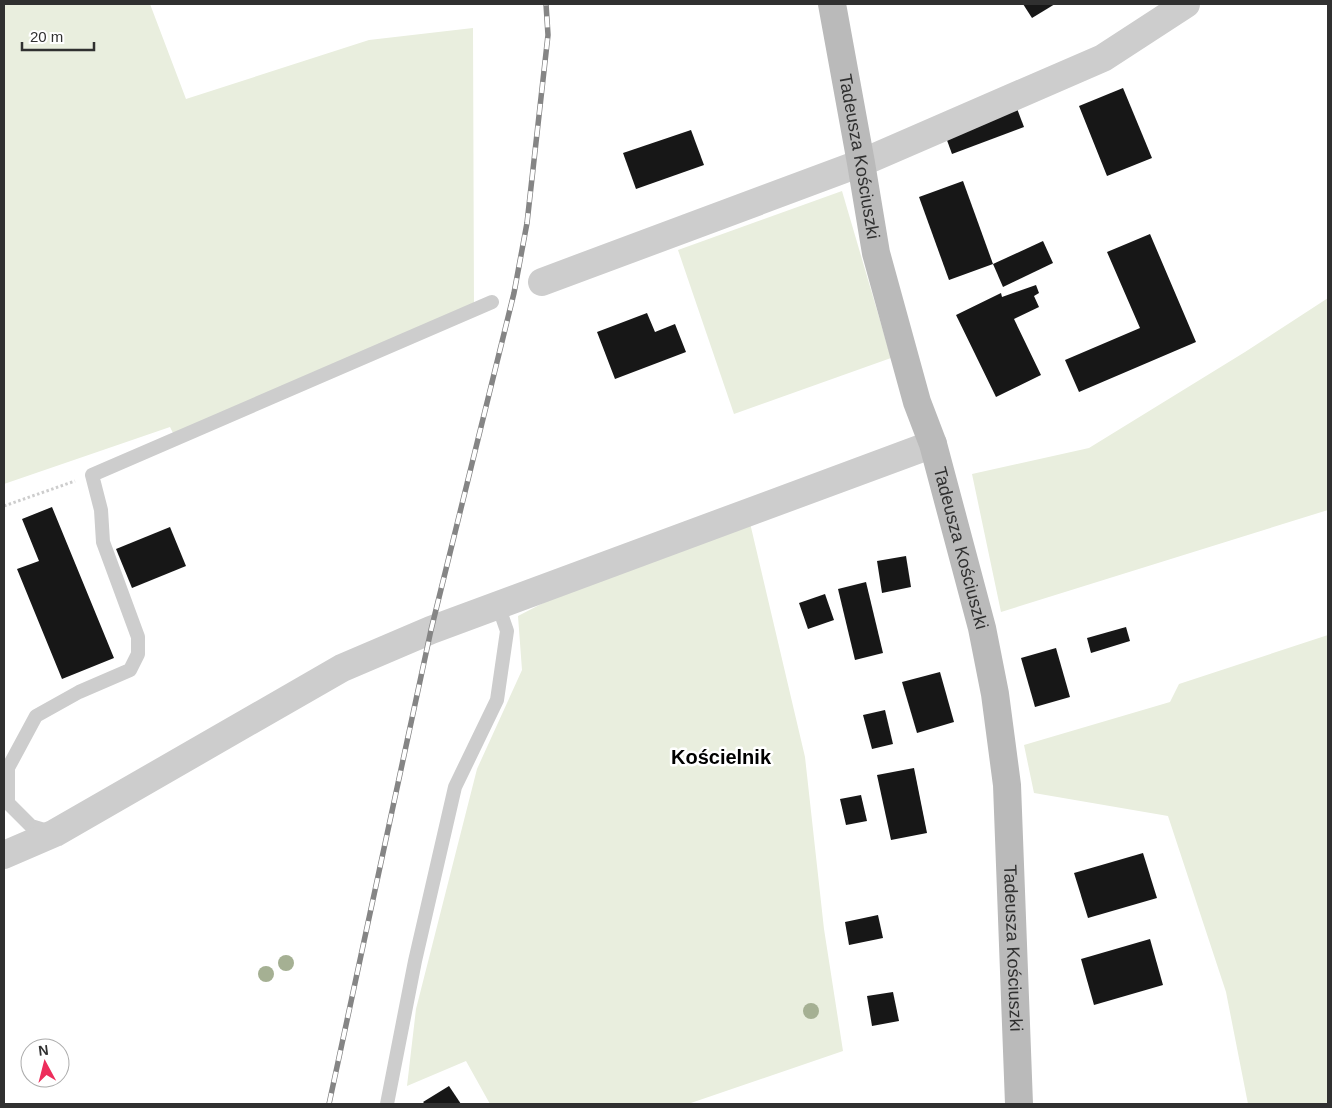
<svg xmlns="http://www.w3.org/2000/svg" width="1332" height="1108" viewBox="0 0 1332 1108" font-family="Helvetica,sans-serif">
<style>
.green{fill:#e9eede}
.building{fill:#171717}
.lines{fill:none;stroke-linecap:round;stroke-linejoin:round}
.path{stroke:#cdcdcd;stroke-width:3;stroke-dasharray:2.5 2.5;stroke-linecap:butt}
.service{stroke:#cdcdcd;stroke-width:14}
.minor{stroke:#cdcdcd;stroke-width:28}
.secondary{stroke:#bababa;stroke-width:28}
.rail-casing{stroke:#858585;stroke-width:5.5}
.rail{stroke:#fff;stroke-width:4;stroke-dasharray:11;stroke-linecap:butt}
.tree{fill:#a5b093}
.labels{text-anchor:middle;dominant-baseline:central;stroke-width:5;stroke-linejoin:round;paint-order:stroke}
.street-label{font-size:18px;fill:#303030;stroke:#fff}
.quarter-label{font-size:20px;font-weight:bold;fill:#000;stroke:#fff}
</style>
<rect width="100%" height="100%" fill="#fff"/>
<g class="green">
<path d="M 4,4 L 150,4 L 186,99 L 369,40 L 473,28 L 474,310 L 176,439 L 170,427 L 4,484 Z"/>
<path d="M 842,191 L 891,358 L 734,414 L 678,250 Z"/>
<path d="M 1328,298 L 1328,510 L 1001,612 L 972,474 L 1089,448 L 1245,352 Z"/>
<path d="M 750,523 L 805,757 L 824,929 L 843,1051 L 688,1104 L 490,1104 L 466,1061 L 407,1086 L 416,1009 L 477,769 L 522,670 L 518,616 L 572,588 Z"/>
<path d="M 1328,635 L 1328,1104 L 1248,1104 L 1226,992 L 1168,816 L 1034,793 L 1024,745 L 1170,702 L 1179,684 Z"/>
</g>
<g class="building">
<path d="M 1023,4 L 1055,4 L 1032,18 Z"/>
<path d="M 1123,88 L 1152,158 L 1107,176 L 1079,106 Z"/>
<path d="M 1016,106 L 1024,127 L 952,154 L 944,132 Z"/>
<path d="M 691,130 L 704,165 L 636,189 L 623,153 Z"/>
<path d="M 963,181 L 993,264 L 949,280 L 919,197 Z"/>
<path d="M 1150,234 L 1196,342 L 1079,392 L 1065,360 L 1140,328 L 1107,252 Z"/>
<path d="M 1043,241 L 1053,263 L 1003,287 L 993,264 Z"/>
<path d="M 1036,285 L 1039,293 L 1034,296 L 1039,307 L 1014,319 L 1041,375 L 996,397 L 956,315 L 1001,293 L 1002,297 Z"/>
<path d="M 647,313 L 655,332 L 675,324 L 686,352 L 615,379 L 597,332 Z"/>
<path d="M 52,507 L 114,658 L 62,679 L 17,569 L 39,561 L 22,519 Z"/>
<path d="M 170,527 L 186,566 L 132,588 L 116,549 Z"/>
<path d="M 906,556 L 911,587 L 882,593 L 877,561 Z"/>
<path d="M 866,582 L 883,653 L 855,660 L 838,589 Z"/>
<path d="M 825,594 L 834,620 L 808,629 L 799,603 Z"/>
<path d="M 1126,627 L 1130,641 L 1091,653 L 1087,638 Z"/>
<path d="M 1056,648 L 1070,697 L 1035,707 L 1021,658 Z"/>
<path d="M 940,672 L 954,722 L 917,733 L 902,682 Z"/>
<path d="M 885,710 L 893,744 L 872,749 L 863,715 Z"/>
<path d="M 914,768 L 927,833 L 891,840 L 877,775 Z"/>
<path d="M 861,795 L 867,821 L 846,825 L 840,799 Z"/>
<path d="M 1143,853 L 1157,898 L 1088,918 L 1074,873 Z"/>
<path d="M 878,915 L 883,938 L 849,945 L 845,922 Z"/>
<path d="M 1150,939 L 1163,985 L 1094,1005 L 1081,959 Z"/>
<path d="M 893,992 L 899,1021 L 872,1026 L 867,996 Z"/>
<path d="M 449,1086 L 461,1104 L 425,1104 L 423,1102 Z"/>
</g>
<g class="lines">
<path class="path" d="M 4,506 L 75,481"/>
<g class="service">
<path d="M 51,832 L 31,826 L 8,803 L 8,768 L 36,716 L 79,692 L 130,670 L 138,654 L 138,637 L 103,542 L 101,510 L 92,475 L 492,302"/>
<path d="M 387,1104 L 415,961 L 455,787 L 497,700 L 507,631 L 498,605"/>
</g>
<g class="minor">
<path d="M 542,282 L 861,163 L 1103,58 L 1186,4"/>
<path d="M 4,855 L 55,833 L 342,668 L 431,630 L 933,444"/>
</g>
<path class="secondary" id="s1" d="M 832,4 L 861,163 L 876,253 L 917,402 L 933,444 L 982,628 L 995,694 L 1007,785 L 1019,1104"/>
<g class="rail-casing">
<path id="rail" d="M 329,1104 L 431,630 L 514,293 L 527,223 L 548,35 L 546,4"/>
</g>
<use href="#rail" class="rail"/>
</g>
<g class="tree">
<circle cx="286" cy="963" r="8"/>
<circle cx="266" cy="974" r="8"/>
<circle cx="811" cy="1011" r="8"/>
</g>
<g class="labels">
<g class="street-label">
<text stroke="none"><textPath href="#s1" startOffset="155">Tadeusza Kościuszki</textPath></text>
<text stroke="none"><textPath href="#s1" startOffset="560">Tadeusza Kościuszki</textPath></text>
<text stroke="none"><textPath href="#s1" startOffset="965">Tadeusza Kościuszki</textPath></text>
</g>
<g class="quarter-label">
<text x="721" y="757">Kościelnik</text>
</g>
</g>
<rect width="1332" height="1108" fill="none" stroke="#303030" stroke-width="10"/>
<g transform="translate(45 1063) rotate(353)"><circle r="24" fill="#ffffff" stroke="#acacac"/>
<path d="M0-4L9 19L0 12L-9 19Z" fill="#ed2d5b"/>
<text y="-8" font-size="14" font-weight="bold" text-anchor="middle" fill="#303030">N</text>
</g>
<path d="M22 42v8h72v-8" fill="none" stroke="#303030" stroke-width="2.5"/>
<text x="30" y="42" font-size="15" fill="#303030" stroke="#ffffff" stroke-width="4" paint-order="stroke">20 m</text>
</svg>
